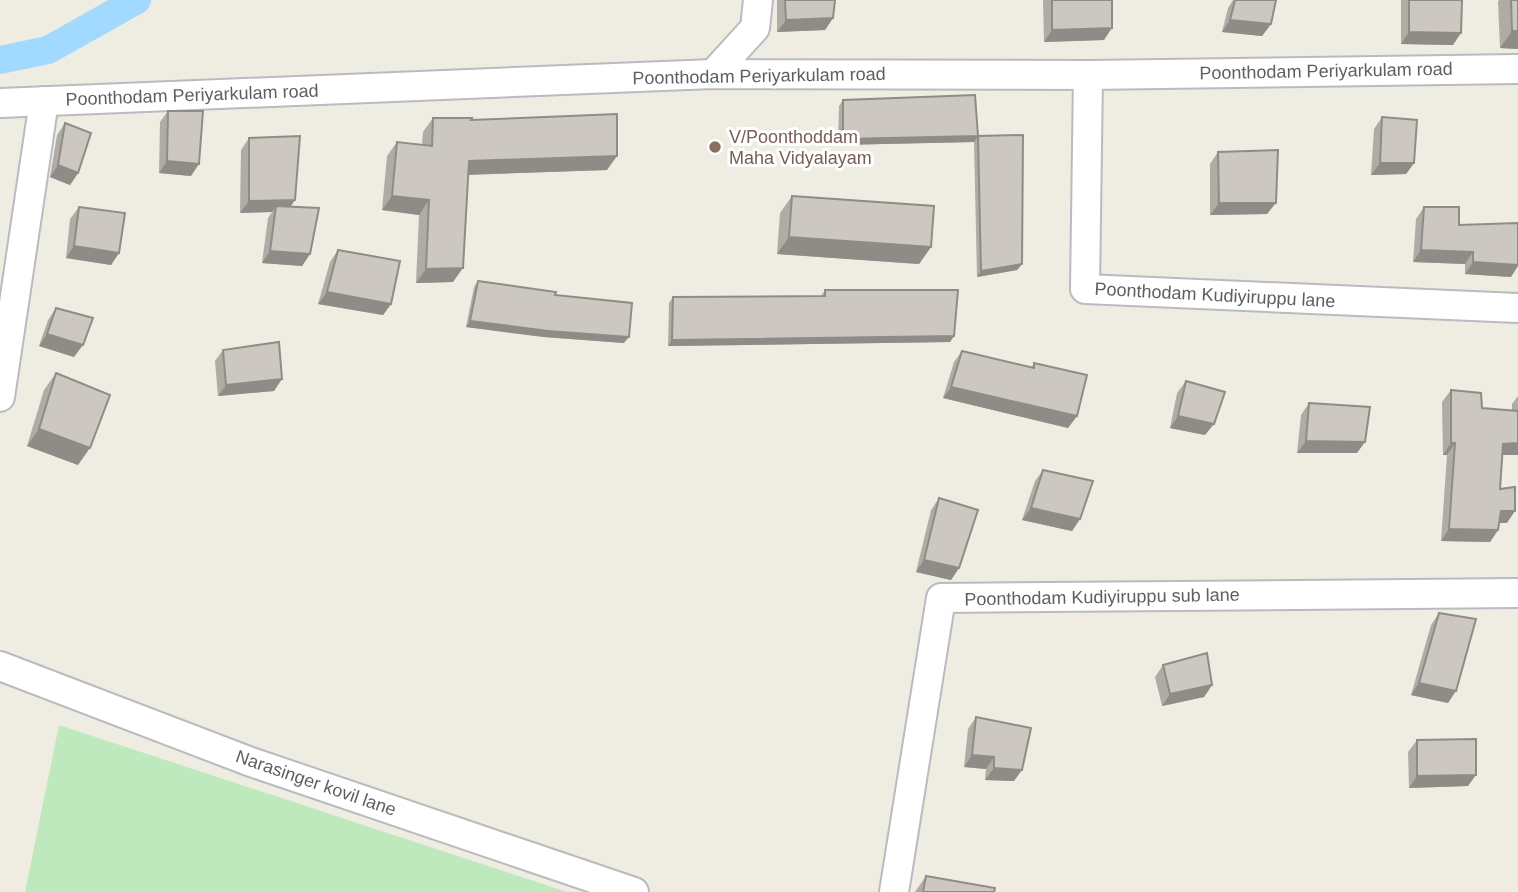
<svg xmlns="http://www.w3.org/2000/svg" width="1518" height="892" viewBox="0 0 1518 892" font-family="Helvetica,sans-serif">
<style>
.green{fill:#bee9bd}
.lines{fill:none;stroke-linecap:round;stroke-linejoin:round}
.canal{stroke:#a2daff;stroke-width:28}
.minor-casing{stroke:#b8bbc0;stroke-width:32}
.minor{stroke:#fff;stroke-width:28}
.wall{fill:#afaca6}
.shaded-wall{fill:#8f8c87}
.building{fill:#ccc8c1;stroke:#8f8c87;stroke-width:2}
.education-dot{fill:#8d6e63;stroke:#fff;stroke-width:2.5}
.labels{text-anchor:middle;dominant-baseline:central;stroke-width:6;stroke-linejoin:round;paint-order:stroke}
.street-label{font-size:18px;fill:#5b6065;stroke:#fff}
.education-label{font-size:18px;fill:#785e54;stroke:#fff;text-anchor:start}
</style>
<rect width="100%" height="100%" fill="#efece2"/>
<path class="green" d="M 59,725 L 567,892 L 25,892 Z"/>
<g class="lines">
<path class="canal" d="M 0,60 L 48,50 L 137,0"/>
<g class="minor-casing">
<g id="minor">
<path d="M 713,74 L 755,28 L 758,0"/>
<path d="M 1088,75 L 1085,289 L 1518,308"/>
<path d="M 0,103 L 713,74 L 1088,75 L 1518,69"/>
<path d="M 0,397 L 44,101"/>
<path d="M 0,666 L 251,762 L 634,892"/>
<path d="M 894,892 L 941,598 L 1518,593"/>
</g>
</g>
<use href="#minor" class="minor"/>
</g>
<g class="wall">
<path d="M 777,0 L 835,0 L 833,18 L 825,30 L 777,32 Z"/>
<path d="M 1043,0 L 1112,0 L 1104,40 L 1044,42 Z"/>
<path d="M 1233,0 L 1235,0 L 1271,24 L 1262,36 L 1222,32 L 1228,8 Z"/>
<path d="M 1401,0 L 1462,0 L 1453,45 L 1401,44 Z"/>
<path d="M 1499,0 L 1518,0 L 1518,49 L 1500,48 L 1498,2 Z"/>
<path d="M 843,100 L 978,136 L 1022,264 L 1017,270 L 977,277 L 974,142 L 838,145 L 839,106 Z"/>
<path d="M 168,111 L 191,176 L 159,173 L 160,122 Z"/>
<path d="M 1382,117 L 1414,163 L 1406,174 L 1371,175 L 1374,129 Z"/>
<path d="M 433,118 L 471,120 L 607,170 L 468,175 L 453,282 L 416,283 L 419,215 L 382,210 L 387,156 L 397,142 L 422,145 L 423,132 Z"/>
<path d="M 65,123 L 78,173 L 70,185 L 50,177 L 57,135 Z"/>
<path d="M 249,138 L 290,207 L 310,254 L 302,266 L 262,263 L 268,218 L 272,212 L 240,213 L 241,150 Z"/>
<path d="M 1218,152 L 1267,214 L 1210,215 L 1210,164 Z"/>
<path d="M 792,196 L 931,247 L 919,264 L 777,254 L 780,213 Z"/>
<path d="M 79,207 L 119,253 L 111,265 L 66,258 L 70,219 Z"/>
<path d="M 1424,207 L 1459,225 L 1511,277 L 1465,274 L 1465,264 L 1413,262 L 1416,219 Z"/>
<path d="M 338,250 L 391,304 L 383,315 L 318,304 L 330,262 Z"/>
<path d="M 478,281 L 555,295 L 624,343 L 544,337 L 466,327 L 474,287 Z"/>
<path d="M 825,290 L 954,336 L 950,342 L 668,346 L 669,303 L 673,297 L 821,296 Z"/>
<path d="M 56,308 L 74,357 L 39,346 L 48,320 Z"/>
<path d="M 223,350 L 274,391 L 218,396 L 215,361 Z"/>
<path d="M 962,351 L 1031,368 L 1034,363 L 1077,416 L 1068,428 L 943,398 L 954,362 Z"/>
<path d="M 56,373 L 78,465 L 27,446 L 44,390 Z"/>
<path d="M 1186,381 L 1205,435 L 1170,428 L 1177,393 Z"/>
<path d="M 1451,390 L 1482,408 L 1512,410 L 1512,404 L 1518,396 L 1518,455 L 1502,455 L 1500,489 L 1507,523 L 1499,523 L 1498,530 L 1490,542 L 1441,541 L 1447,455 L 1443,455 L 1442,402 Z"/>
<path d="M 1309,403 L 1357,453 L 1297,453 L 1301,415 Z"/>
<path d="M 1043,470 L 1080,519 L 1072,531 L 1022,520 L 1035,481 Z"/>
<path d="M 939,498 L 959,568 L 951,580 L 916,572 L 931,510 Z"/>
<path d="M 1439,613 L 1448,703 L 1411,695 L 1431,625 Z"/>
<path d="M 1163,665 L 1212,685 L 1204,697 L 1162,706 L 1155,677 Z"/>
<path d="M 976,717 L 1014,781 L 985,780 L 986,769 L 964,767 L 968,729 Z"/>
<path d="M 1417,740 L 1468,786 L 1409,788 L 1408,752 Z"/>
<path d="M 926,876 L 994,892 L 915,892 Z"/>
</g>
<g class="shaded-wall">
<path d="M 833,18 L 825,30 L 777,32 L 786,20 Z"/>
<path d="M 1230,20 L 1271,24 L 1262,36 L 1222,32 Z"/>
<path d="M 1112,28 L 1104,40 L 1044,42 L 1052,30 Z"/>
<path d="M 1512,31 L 1518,31 L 1518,49 L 1500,48 Z"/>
<path d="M 1409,32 L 1461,33 L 1453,45 L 1401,44 Z"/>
<path d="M 978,136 L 974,142 L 838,145 L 843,139 Z"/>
<path d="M 617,156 L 607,170 L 459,175 L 469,161 Z"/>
<path d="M 167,161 L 199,164 L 191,176 L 159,173 Z"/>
<path d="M 1380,163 L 1414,163 L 1406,174 L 1371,175 Z"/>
<path d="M 58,165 L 78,173 L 70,185 L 50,177 Z"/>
<path d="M 392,196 L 429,200 L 419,215 L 382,210 Z"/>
<path d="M 295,200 L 287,212 L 276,206 L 272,212 L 240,213 L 249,201 Z"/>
<path d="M 1219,203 L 1276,203 L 1267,214 L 1210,215 Z"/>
<path d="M 789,237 L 931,247 L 919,264 L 777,254 Z"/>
<path d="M 74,246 L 119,253 L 111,265 L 66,258 Z"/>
<path d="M 1421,250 L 1473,252 L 1465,264 L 1413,262 Z"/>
<path d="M 270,251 L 310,254 L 302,266 L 262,263 Z"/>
<path d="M 1473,262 L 1518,265 L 1518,266 L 1511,277 L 1465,274 Z"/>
<path d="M 1022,264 L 1017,270 L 977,277 L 981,271 Z"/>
<path d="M 463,268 L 453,282 L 416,283 L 426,269 Z"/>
<path d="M 327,292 L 391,304 L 383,315 L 318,304 Z"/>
<path d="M 470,321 L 629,337 L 624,343 L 544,337 L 466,327 Z"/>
<path d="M 47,334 L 83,345 L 74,357 L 39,346 Z"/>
<path d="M 954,336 L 950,342 L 668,346 L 672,340 Z"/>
<path d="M 282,379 L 274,391 L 218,396 L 226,385 Z"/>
<path d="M 951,387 L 1077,416 L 1068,428 L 943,398 Z"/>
<path d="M 1178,416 L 1214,424 L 1205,435 L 1170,428 Z"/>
<path d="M 39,429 L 90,448 L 78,465 L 27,446 Z"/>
<path d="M 1306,441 L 1365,442 L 1357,453 L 1297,453 Z"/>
<path d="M 1451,443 L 1455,443 L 1447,455 L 1443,455 Z"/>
<path d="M 1518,443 L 1518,455 L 1494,455 L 1503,444 Z"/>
<path d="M 1031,508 L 1080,519 L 1072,531 L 1022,520 Z"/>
<path d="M 1501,511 L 1515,511 L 1507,523 L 1492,523 Z"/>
<path d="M 1449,529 L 1498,530 L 1490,542 L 1441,541 Z"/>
<path d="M 924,560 L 959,568 L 951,580 L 916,572 Z"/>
<path d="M 1419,683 L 1456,691 L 1448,703 L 1411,695 Z"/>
<path d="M 1212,685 L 1204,697 L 1162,706 L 1170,694 Z"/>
<path d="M 972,755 L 994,757 L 986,769 L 964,767 Z"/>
<path d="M 994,768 L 1022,770 L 1014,781 L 985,780 Z"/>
<path d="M 1476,775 L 1468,786 L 1409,788 L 1417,776 Z"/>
</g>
<g class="building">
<path d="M 785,0 L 835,0 L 833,18 L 786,20 Z"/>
<path d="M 1052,0 L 1112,0 L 1112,28 L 1052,30 Z"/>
<path d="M 1235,0 L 1276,0 L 1271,24 L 1230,20 Z"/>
<path d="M 1409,0 L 1462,0 L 1461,33 L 1409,32 Z"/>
<path d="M 1511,0 L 1518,0 L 1518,31 L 1512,31 Z"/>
<path d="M 975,95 L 978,136 L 843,139 L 843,100 Z"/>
<path d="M 168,111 L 203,111 L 199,164 L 167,161 Z"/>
<path d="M 617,114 L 617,156 L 469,161 L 463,268 L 426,269 L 429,200 L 392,196 L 397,142 L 432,146 L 433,118 L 472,118 L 471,120 Z"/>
<path d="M 1382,117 L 1417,120 L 1414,163 L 1380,163 Z"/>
<path d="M 65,123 L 91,133 L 78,173 L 58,165 Z"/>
<path d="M 1023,135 L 1022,264 L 981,271 L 978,136 Z"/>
<path d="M 300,136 L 295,200 L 249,201 L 249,138 Z"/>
<path d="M 1278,150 L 1276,203 L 1219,203 L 1218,152 Z"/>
<path d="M 792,196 L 934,206 L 931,247 L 789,237 Z"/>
<path d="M 276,206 L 319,208 L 310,254 L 270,251 Z"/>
<path d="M 79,207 L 125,213 L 119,253 L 74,246 Z"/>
<path d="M 1424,207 L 1459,207 L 1459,225 L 1518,223 L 1518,265 L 1473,262 L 1473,252 L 1421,250 Z"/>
<path d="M 338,250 L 400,261 L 391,304 L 327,292 Z"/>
<path d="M 478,281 L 556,292 L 555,295 L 632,303 L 629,337 L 548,331 L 470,321 Z"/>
<path d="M 825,290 L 958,290 L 954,336 L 672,340 L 673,297 L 825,296 Z"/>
<path d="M 56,308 L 93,318 L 83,345 L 47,334 Z"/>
<path d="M 279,342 L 282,379 L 226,385 L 223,350 Z"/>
<path d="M 962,351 L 1034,368 L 1034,363 L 1087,375 L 1077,416 L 951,387 Z"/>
<path d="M 56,373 L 110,395 L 90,448 L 39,429 Z"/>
<path d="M 1186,381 L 1225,392 L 1214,424 L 1178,416 Z"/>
<path d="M 1451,390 L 1481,393 L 1482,408 L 1518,411 L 1518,443 L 1503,444 L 1500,489 L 1515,487 L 1515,511 L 1501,511 L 1498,530 L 1449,529 L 1455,443 L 1451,443 Z"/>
<path d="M 1309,403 L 1370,407 L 1365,442 L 1306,441 Z"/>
<path d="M 1043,470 L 1093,481 L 1080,519 L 1031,508 Z"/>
<path d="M 939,498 L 978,510 L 959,568 L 924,560 Z"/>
<path d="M 1439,613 L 1476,619 L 1456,691 L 1419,683 Z"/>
<path d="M 1207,653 L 1212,685 L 1170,694 L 1163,665 Z"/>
<path d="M 976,717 L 1031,728 L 1022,770 L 994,768 L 994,757 L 972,755 Z"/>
<path d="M 1476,739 L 1476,775 L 1417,776 L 1417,740 Z"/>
<path d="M 926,876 L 995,888 L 994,892 L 923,892 Z"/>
</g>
<circle class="education-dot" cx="715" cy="147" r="7"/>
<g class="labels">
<g class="street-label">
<text transform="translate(1326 71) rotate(-1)">Poonthodam Periyarkulam road</text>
<text transform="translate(759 76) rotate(-1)">Poonthodam Periyarkulam road</text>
<text transform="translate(192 95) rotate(-2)">Poonthodam Periyarkulam road</text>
<text transform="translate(1215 295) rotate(3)">Poonthodam Kudiyiruppu lane</text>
<text transform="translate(1102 597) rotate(-1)">Poonthodam Kudiyiruppu sub lane</text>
<text transform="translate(316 783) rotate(19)">Narasinger kovil lane</text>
</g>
<g class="education-label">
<text x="729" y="137">V/Poonthoddam<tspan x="729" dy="21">Maha Vidyalayam</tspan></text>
</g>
</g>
</svg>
